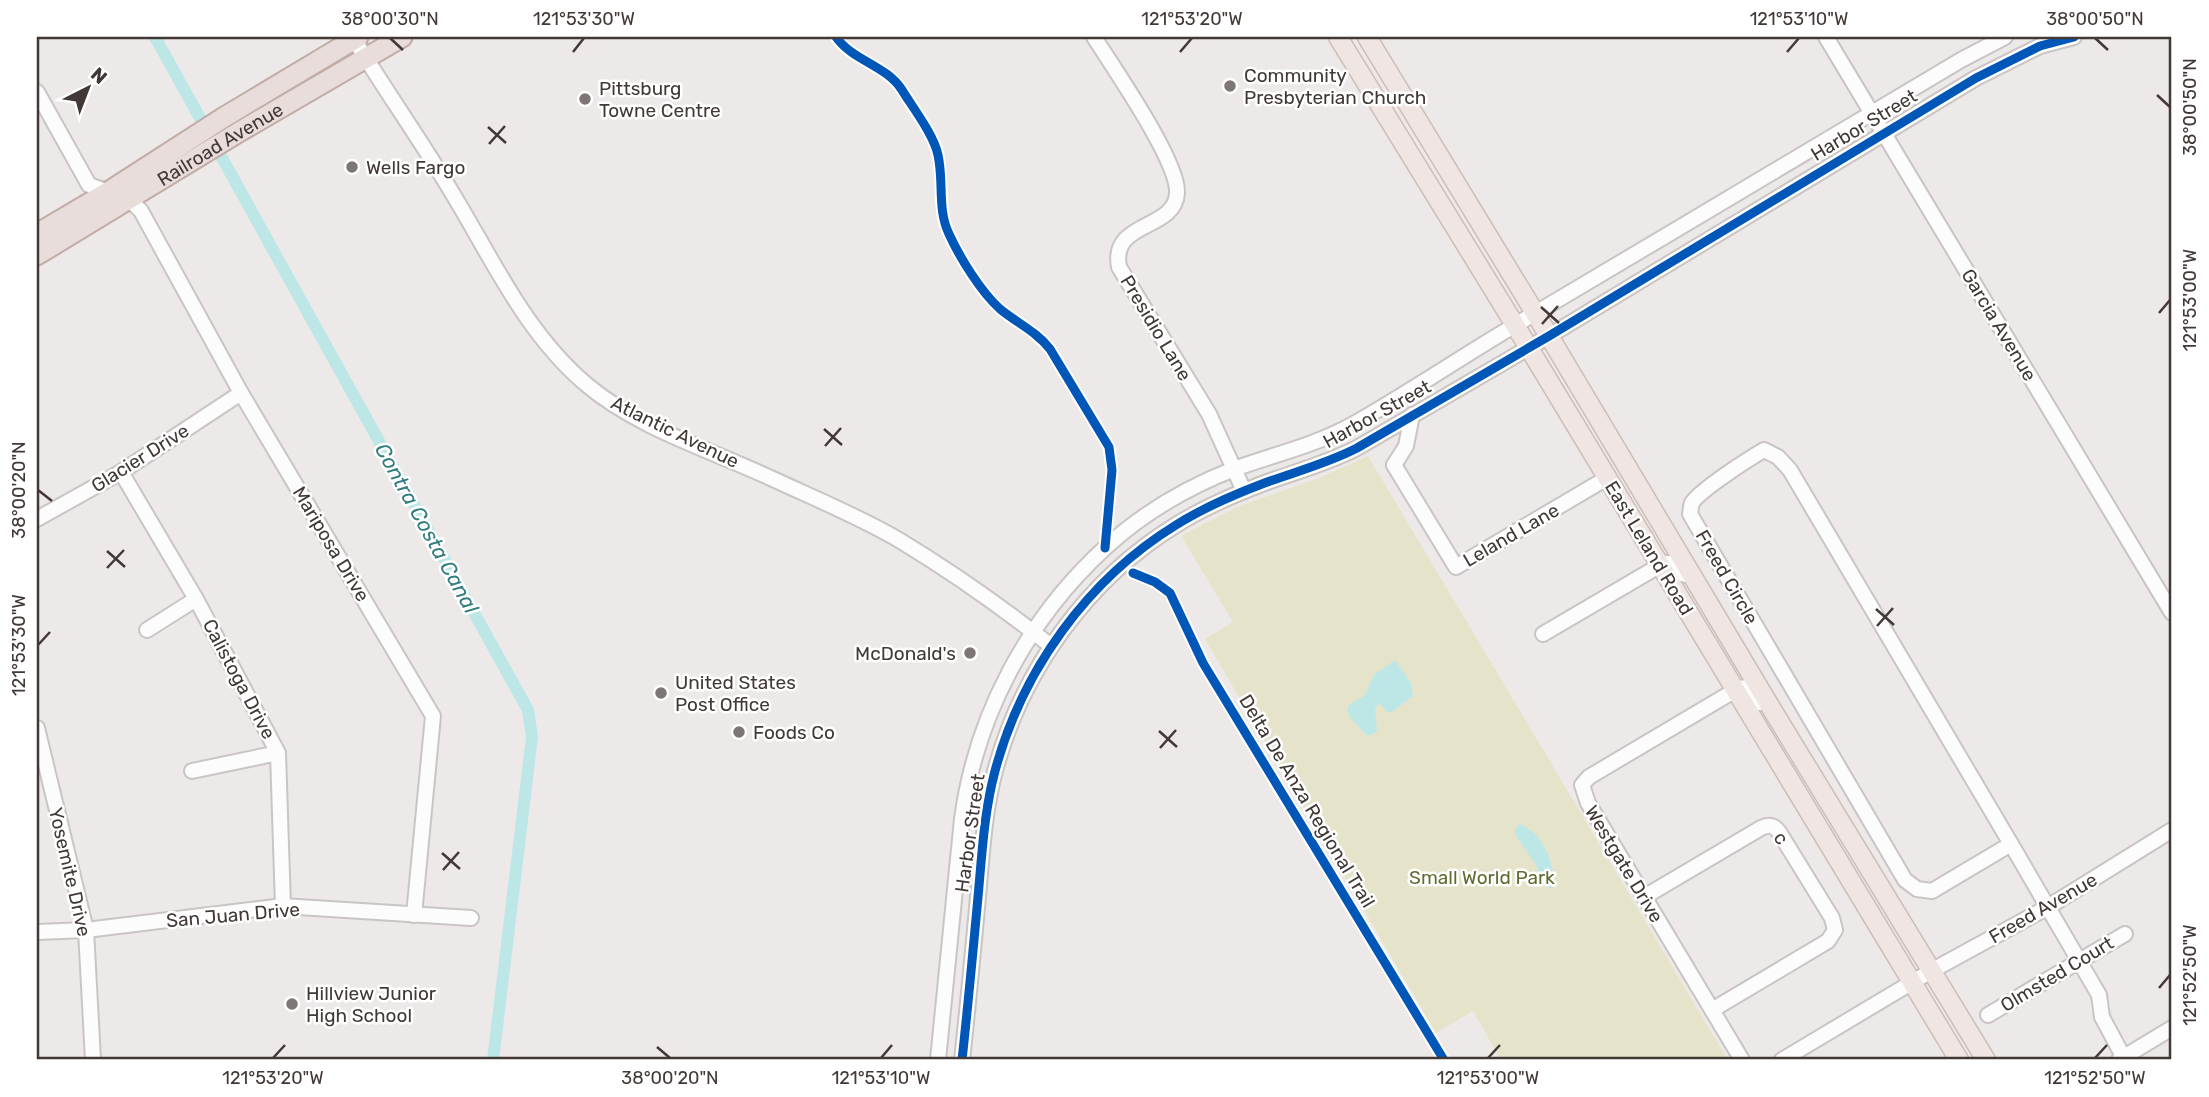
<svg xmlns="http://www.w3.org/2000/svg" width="2209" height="1097" viewBox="0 0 2209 1097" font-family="Rubik,sans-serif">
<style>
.green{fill:#e5e4ca}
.water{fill:#bde7e6}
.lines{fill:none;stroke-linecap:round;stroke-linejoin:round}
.canal{stroke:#bde7e6;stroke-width:12}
.minor-casing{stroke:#c9c5c4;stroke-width:18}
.major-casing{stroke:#cdbdb8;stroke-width:21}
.highway-casing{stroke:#c2aca7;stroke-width:23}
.minor{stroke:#fcfcfc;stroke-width:14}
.major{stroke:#efe6e3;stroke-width:18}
.highway{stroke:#e8ddda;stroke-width:19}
.cycleway-casing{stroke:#fff;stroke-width:13}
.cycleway{stroke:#0057b8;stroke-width:9}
.ticks{fill:none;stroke:#423835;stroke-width:2.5}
.poi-dot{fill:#7e7674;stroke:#fff;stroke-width:2.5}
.labels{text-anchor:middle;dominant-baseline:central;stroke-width:5;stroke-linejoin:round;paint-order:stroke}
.poi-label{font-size:19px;fill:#423835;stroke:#fff;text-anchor:start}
.street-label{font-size:19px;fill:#423835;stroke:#fff}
.park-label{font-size:19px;fill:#606c30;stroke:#fff}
.water-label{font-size:21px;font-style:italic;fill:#317c7c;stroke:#fff}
.neatline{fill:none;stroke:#423835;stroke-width:2.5}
.ticks-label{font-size:18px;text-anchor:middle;fill:#423835}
</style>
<rect width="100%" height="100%" fill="#ede9e8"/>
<path class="green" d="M 1368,456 L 1728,1060 L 1501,1060 L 1473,1011 L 1436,1033 L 1205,639 L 1233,622 L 1181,536 L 1239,506 L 1319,478 Z"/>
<g class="water">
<path d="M 1395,660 L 1411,683 L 1413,696 L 1392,712 L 1387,712 L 1379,703 L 1375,709 L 1377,731 L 1371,735 L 1366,735 L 1349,716 L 1347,708 L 1350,704 L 1364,696 L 1374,675 Z"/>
<path d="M 1520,824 C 1545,835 1551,858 1555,883 L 1551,889 L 1543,884 L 1536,865 L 1516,836 L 1515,829 Z"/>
</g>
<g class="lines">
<path class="canal" d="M 155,37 L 528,710 L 532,737 L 493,1060"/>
<g class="minor-casing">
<g id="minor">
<path d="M 1094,37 C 1113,67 1179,162 1177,193 C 1175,231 1110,220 1119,267 L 1209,414 L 1244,491"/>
<path d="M 1826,37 L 2172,613"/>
<path d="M 354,39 C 385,90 420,139 451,191 C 492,258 525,333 587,385 C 639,429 714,451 775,480 C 816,499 860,517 899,540 C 952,572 1003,608 1051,646"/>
<path d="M 37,92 L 89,185 L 129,199 L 141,211 L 241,393 L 433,716 L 414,915"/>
<path d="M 1764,450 L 1778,457 L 1790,470 L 2011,844 L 1932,891 L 1917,889 L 1905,880 L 1690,514 C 1691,511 1690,507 1692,503 C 1700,490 1750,458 1764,450 Z"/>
<path d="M 1394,465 L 1456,567 L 1607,478"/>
<path d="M 1394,465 L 1406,446 L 1412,415"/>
<path d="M 121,472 L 196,599 L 278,753 L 283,906"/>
<path d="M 37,519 L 121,472 L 241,393"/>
<path d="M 147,630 L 196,599"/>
<path d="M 1543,634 L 1664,563 L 1672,563 L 1678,573 L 1694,577"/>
<path d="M 37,728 L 86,930 L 93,1060"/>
<path d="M 192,771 L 278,753"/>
<path d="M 2011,844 L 2099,995 L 2102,1017 L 2125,1060"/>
<path d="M 1644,897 L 1761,828 C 1769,824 1774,825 1779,832 L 1832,918 L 1835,930 L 1828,941 L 1712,1010"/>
<path d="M 37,932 L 86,930 L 283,906 L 471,918"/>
<path d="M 1988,1015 L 2125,934"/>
<path d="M 938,1060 L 962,819 C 976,715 1028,618 1106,547 C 1142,514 1188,487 1234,469 C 1272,455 1313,446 1350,426 C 1407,394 1461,357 1517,324 C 1665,236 1813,149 1961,60 L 2005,37"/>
<path d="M 962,1060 C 968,1006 973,951 978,897 C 982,854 984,812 995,771 C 1022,670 1088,579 1176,525 C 1203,508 1233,495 1262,484 C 1294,472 1326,464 1357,448 L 1549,336 L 1976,78 L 2040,46 L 2074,37"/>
<path d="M 1742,1060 L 1588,803 L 1582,785 L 1589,777 L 1739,688 L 1748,687 L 1759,703"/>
<path d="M 1782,1060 L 1931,971 L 2048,907 L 2172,830"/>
<path d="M 2119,1060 L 2172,1028"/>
</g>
</g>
<g class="major-casing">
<g id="major">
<path d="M 1338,37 L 1515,325 L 1959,1060"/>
<path d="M 1367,37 L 1549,336 L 1773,711 L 1986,1060"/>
</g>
</g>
<g class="highway-casing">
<g id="highway">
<path d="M 37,234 L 108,192 L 226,116 L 358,37"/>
<path id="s1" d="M 37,255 L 239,132 L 402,37"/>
</g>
</g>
<use href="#minor" class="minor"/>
<use href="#major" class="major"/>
<use href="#highway" class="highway"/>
<g class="cycleway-casing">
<g id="cycleway">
<path d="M 836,37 C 853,61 886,65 902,90 C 913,108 934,135 938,155 C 944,182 937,209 949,234 C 960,258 981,292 1000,309 C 1017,323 1037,332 1050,349 L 1109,447 L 1112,470 L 1105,548"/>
<path d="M 1133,573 L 1155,582 L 1170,593 L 1203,663 L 1444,1060"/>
<path d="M 962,1060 C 968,1006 973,951 978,897 C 982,854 984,812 995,771 C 1022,670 1088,579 1176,525 C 1203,508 1233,495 1262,484 C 1294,472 1326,464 1357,448 L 1549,336 L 1976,78 L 2040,46 L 2074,37"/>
</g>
</g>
<use href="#cycleway" class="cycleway"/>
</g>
<path class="ticks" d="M 390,38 L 403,50M 2095,38 L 2108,50M 573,52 L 584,38M 1180,52 L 1192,38M 1787,52 L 1799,38M 2157,95 L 2170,107M 488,127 L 506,143M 489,144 L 505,126M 1541,307 L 1559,323M 2159,313 L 2170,300M 1542,324 L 1558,306M 824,429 L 842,445M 825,446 L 841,428M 38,490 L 52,501M 107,551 L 125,567M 107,568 L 124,550M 1876,609 L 1894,625M 1877,626 L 1893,608M 38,645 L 50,632M 1159,731 L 1177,747M 1160,748 L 1176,730M 442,853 L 460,869M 443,870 L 459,852M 2159,988 L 2170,975M 657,1047 L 670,1058M 273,1058 L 285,1045M 881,1058 L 892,1045M 1488,1058 L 1500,1045M 2095,1058 L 2107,1045"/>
<g class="poi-dot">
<circle cx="1230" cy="86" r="7"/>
<circle cx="585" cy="99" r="7"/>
<circle cx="352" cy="167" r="7"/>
<circle cx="970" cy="653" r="7"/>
<circle cx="661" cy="693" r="7"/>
<circle cx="739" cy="732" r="7"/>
<circle cx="292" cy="1004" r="7"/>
</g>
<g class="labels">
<g class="poi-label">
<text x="1244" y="75">Community<tspan x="1244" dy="22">Presbyterian Church</tspan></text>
<text x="599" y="88">Pittsburg<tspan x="599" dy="22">Towne Centre</tspan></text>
<text x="366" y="167">Wells Fargo</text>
<text x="956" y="653" text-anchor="end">McDonald's</text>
<text x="675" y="682">United States<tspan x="675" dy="22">Post Office</tspan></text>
<text x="753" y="732">Foods Co</text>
<text x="306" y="993">Hillview Junior<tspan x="306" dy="22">High School</tspan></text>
</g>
<g class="street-label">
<text transform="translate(1864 125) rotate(-31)">Harbor Street</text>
<text stroke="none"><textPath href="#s1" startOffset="214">Railroad Avenue</textPath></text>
<text transform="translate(1999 325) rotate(59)">Garcia Avenue</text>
<text transform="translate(1156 328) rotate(59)">Presidio Lane</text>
<text transform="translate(1377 414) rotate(-29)">Harbor Street</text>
<text transform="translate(675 432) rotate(26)">Atlantic Avenue</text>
<text transform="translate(140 458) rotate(-32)">Glacier Drive</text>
<text transform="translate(1511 535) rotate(-30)">Leland Lane</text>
<text transform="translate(331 544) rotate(59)">Mariposa Drive</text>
<text transform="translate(1649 548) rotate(59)">East Leland Road</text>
<text transform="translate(1727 577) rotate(60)">Freed Circle</text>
<text transform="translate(239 679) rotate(62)">Calistoga Drive</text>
<text transform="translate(1307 801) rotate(59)">Delta De Anza Regional Trail</text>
<text transform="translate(970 833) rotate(-82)">Harbor Street</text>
<text transform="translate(1781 838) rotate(53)">c</text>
<text transform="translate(1624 864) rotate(59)">Westgate Drive</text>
<text transform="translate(70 872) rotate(77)">Yosemite Drive</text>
<text transform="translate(2043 908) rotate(-30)">Freed Avenue</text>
<text transform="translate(233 915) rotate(-5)">San Juan Drive</text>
<text transform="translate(2057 974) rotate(-31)">Olmsted Court</text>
</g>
<g class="park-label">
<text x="1482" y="877">Small World Park</text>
</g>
<g class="water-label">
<text transform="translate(427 528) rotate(61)">Contra Costa Canal</text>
</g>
</g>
<rect width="2209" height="1097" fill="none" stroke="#ffffff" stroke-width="77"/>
<g transform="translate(88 88) rotate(42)" stroke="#ffffff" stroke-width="5" paint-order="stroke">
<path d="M0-5L12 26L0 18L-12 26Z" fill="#423835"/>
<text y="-10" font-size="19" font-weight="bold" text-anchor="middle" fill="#423835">N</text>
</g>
<rect x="38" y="38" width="2132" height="1020" class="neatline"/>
<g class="ticks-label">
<text x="390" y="25">38°00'30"N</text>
<text x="584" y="25">121°53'30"W</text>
<text x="1192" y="25">121°53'20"W</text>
<text x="1799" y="25">121°53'10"W</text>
<text x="2095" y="25">38°00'50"N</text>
<text transform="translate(2190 107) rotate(-90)" y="6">38°00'50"N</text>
<text transform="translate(2190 300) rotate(-90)" y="6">121°53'00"W</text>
<text transform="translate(19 490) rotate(-90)" y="6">38°00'20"N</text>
<text transform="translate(19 645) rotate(-90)" y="6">121°53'30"W</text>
<text transform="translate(2190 975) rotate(-90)" y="6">121°52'50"W</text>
<text x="273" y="1084">121°53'20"W</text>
<text x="670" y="1084">38°00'20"N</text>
<text x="881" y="1084">121°53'10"W</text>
<text x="1488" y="1084">121°53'00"W</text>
<text x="2095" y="1084">121°52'50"W</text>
</g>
</svg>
